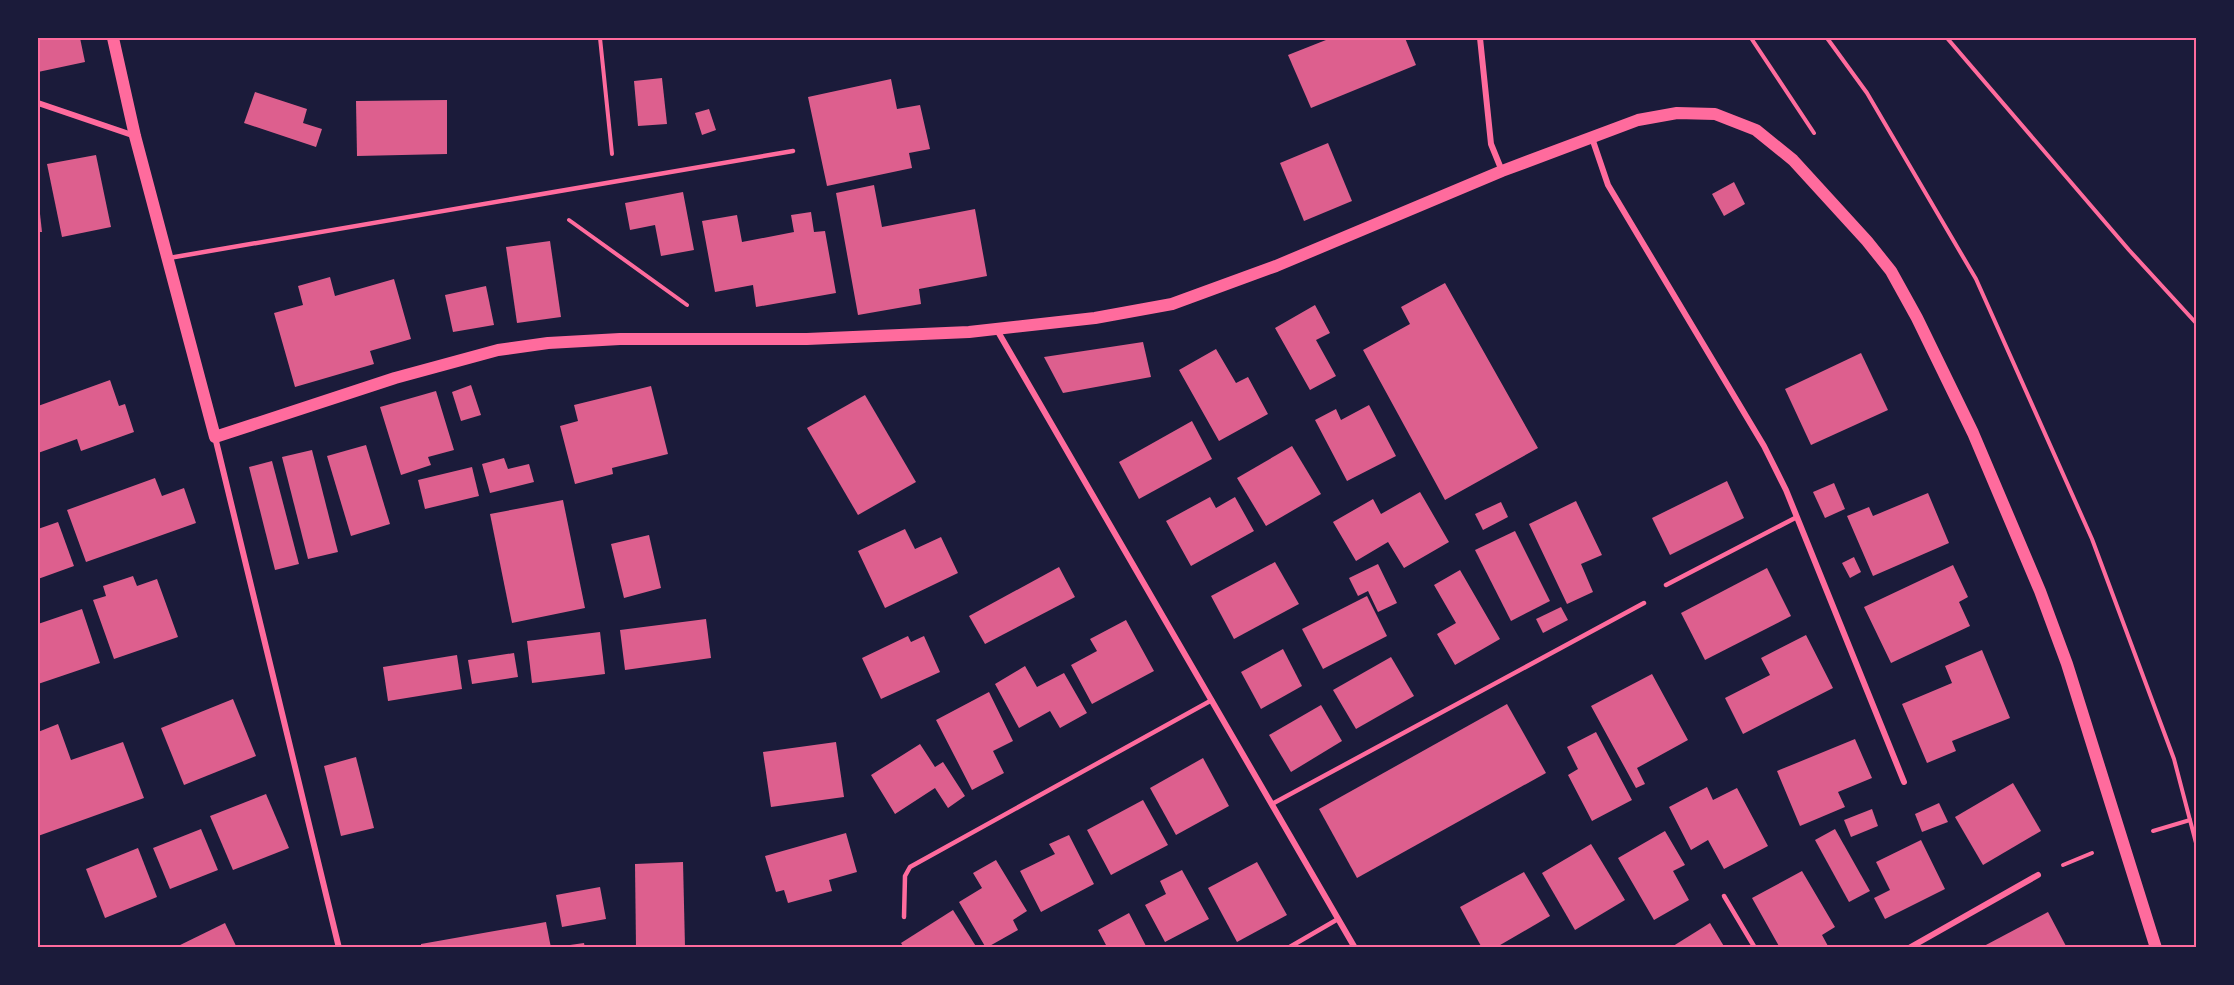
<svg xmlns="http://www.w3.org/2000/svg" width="2234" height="985" viewBox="0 0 2234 985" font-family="Cabin,sans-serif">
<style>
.building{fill:#dd5f8e}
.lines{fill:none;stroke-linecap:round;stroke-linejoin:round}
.path{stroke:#ff6b9d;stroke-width:4}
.service{stroke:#ff6b9d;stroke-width:4.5}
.minor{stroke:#ff6b9d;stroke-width:6}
.secondary{stroke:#ff6b9d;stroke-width:12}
.neatline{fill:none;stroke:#ff6b9d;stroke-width:2}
</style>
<rect width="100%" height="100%" fill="#1b1b3a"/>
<g class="building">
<path d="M 38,38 L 80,38 L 85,62 L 38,72 Z"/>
<path d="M 1331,38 L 1405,38 L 1416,65 L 1311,108 L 1288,55 Z"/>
<path d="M 662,78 L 667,124 L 638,126 L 634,81 Z"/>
<path d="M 891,79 L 897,109 L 920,105 L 930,149 L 909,153 L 912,168 L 827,186 L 808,97 Z"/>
<path d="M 255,92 L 307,109 L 303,123 L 322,129 L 316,147 L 244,123 Z"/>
<path d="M 447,100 L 447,154 L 357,156 L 356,101 Z"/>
<path d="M 709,109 L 716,130 L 702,135 L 695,113 Z"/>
<path d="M 1328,143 L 1352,201 L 1304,221 L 1280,163 Z"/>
<path d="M 96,155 L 111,227 L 62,237 L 47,164 Z"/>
<path d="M 1734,182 L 1745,204 L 1724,216 L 1712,194 Z"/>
<path d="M 874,185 L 882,227 L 975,209 L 987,276 L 919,289 L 921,304 L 858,315 L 836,193 Z"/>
<path d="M 683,192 L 694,250 L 661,256 L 655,225 L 630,230 L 625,203 Z"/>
<path d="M 38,196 L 42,232 L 38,232 Z"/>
<path d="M 811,212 L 814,232 L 825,231 L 836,293 L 756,307 L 753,285 L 715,292 L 702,221 L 737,215 L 742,242 L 794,232 L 791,215 Z"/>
<path d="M 550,241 L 561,317 L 517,323 L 506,247 Z"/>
<path d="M 330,277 L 335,296 L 394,279 L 411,339 L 370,351 L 374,364 L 295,387 L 274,313 L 303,305 L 298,286 Z"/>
<path d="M 1445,283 L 1538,448 L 1445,500 L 1363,350 L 1410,324 L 1401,307 Z"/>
<path d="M 486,286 L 494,325 L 453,332 L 445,295 Z"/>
<path d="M 1315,305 L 1330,333 L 1316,340 L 1336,376 L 1310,390 L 1275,328 Z"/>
<path d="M 1143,342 L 1151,377 L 1063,393 L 1044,357 Z"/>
<path d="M 1216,349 L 1236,383 L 1248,377 L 1268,414 L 1219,441 L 1179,370 Z"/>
<path d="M 1861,353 L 1888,410 L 1811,445 L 1785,389 Z"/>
<path d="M 110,380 L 119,406 L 125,404 L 134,432 L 81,451 L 77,439 L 38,453 L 38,406 Z"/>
<path d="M 471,385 L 481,415 L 461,421 L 452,392 Z"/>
<path d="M 651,386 L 668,454 L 612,468 L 613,474 L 575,484 L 560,426 L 578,421 L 574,405 Z"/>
<path d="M 436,391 L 454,450 L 428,457 L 431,465 L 401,475 L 380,407 Z"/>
<path d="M 865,395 L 916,482 L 858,515 L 807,428 Z"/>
<path d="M 1369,405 L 1396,456 L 1347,481 L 1315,420 L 1336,409 L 1341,420 Z"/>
<path d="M 1192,421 L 1212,459 L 1139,499 L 1119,462 Z"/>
<path d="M 366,445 L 390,524 L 351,536 L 327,456 Z"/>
<path d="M 1292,446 L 1321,494 L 1266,526 L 1237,478 Z"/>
<path d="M 312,450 L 338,552 L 308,559 L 282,457 Z"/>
<path d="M 504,458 L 508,469 L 529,464 L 534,482 L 490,493 L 482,464 Z"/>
<path d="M 272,461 L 299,564 L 275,570 L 249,467 Z"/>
<path d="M 472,467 L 479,496 L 425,509 L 418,480 Z"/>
<path d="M 155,478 L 162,496 L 184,488 L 196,523 L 86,562 L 67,510 Z"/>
<path d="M 1727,481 L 1744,518 L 1670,555 L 1652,518 Z"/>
<path d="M 1834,483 L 1845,509 L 1825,518 L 1813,492 Z"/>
<path d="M 1420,492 L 1449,542 L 1404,568 L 1388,542 L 1356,561 L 1333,522 L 1373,499 L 1381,514 Z"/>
<path d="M 1928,493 L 1949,543 L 1873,576 L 1847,516 L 1869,507 L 1873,516 Z"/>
<path d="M 1210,497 L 1216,508 L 1235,497 L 1254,531 L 1191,566 L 1166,521 Z"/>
<path d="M 563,500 L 585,608 L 512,623 L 490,514 Z"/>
<path d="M 1576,501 L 1602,555 L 1581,564 L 1593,592 L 1567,604 L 1529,524 Z"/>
<path d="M 1501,502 L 1508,517 L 1483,530 L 1475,514 Z"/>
<path d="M 58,522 L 74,566 L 38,579 L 38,529 Z"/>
<path d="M 905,529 L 915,549 L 941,537 L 958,573 L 885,608 L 858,551 Z"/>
<path d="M 1515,531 L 1550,601 L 1511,621 L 1475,550 Z"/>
<path d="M 649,535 L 661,588 L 624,598 L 611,544 Z"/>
<path d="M 1854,557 L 1861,572 L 1850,578 L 1842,563 Z"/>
<path d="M 1275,562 L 1299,604 L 1234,639 L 1211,596 Z"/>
<path d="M 1378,564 L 1397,603 L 1378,612 L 1368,591 L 1358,596 L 1349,578 Z"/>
<path d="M 1953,565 L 1968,597 L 1959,602 L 1970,626 L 1891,663 L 1864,607 Z"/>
<path d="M 1059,567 L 1075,597 L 985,644 L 969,616 Z"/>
<path d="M 1767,568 L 1791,616 L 1705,660 L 1681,613 Z"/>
<path d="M 1460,570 L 1500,639 L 1455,665 L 1437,634 L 1456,623 L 1434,585 Z"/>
<path d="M 133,576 L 137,586 L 157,579 L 178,637 L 114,659 L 93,600 L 106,596 L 103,586 Z"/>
<path d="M 1367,596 L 1387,636 L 1323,669 L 1302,629 Z"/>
<path d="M 1561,607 L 1568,620 L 1543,633 L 1536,619 Z"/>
<path d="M 82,609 L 100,663 L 38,684 L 38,624 Z"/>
<path d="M 706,619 L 711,658 L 625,670 L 620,630 Z"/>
<path d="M 1126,620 L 1154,671 L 1092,704 L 1071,665 L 1097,651 L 1090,639 Z"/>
<path d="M 600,632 L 605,674 L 532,683 L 527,641 Z"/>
<path d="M 1806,635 L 1833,688 L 1743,734 L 1725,698 L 1770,675 L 1761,658 Z"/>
<path d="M 908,636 L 911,642 L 924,636 L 940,672 L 881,699 L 862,658 Z"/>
<path d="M 1283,649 L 1302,686 L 1261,709 L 1241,672 Z"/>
<path d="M 1982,650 L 2010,718 L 1952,741 L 1956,751 L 1927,763 L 1902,704 L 1952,683 L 1945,666 Z"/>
<path d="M 514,653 L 518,677 L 472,684 L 468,660 Z"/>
<path d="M 457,655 L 462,689 L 388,701 L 383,667 Z"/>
<path d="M 1391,657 L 1414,696 L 1356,729 L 1333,690 Z"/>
<path d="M 1025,666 L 1037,687 L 1064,673 L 1087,713 L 1060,728 L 1050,711 L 1019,728 L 995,684 Z"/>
<path d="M 1652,674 L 1688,740 L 1637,768 L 1645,784 L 1636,788 L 1591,706 Z"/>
<path d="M 989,692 L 1013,741 L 993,751 L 1004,773 L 972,790 L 936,720 Z"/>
<path d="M 233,699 L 256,756 L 184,785 L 161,728 Z"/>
<path d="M 1507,704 L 1546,773 L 1357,878 L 1319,809 Z"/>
<path d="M 1321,705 L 1342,741 L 1291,772 L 1269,735 Z"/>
<path d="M 58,724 L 71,760 L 123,742 L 144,798 L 38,836 L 38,732 Z"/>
<path d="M 1596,732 L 1632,800 L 1592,821 L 1568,775 L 1578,769 L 1567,747 Z"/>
<path d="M 1855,739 L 1872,778 L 1838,792 L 1845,807 L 1800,826 L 1777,771 Z"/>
<path d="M 836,742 L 844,797 L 771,807 L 763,752 Z"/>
<path d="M 920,744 L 935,767 L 943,762 L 965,796 L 948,808 L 935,788 L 895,814 L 871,775 Z"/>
<path d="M 356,757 L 374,828 L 341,836 L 324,766 Z"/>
<path d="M 1203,758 L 1229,806 L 1176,835 L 1150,788 Z"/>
<path d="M 2013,783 L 2041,831 L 1983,865 L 1955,817 Z"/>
<path d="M 1707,787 L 1713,800 L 1737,788 L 1768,846 L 1724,869 L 1708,840 L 1691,850 L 1669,807 Z"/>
<path d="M 266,794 L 289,848 L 233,870 L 210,816 Z"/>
<path d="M 1143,800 L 1168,845 L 1111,875 L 1087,830 Z"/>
<path d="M 1939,803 L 1948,822 L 1922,832 L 1915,814 Z"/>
<path d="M 1872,809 L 1878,826 L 1851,837 L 1844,820 Z"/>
<path d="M 201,829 L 218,870 L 170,889 L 153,848 Z"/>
<path d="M 1835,829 L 1870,891 L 1849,902 L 1815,840 Z"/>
<path d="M 1665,831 L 1685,865 L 1673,871 L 1689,900 L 1654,920 L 1618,858 Z"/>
<path d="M 846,833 L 857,872 L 829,880 L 832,891 L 788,903 L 784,890 L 776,892 L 765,856 Z"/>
<path d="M 1069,835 L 1094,884 L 1041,912 L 1020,871 L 1055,854 L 1049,844 Z"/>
<path d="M 1921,840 L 1945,889 L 1885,919 L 1874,898 L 1890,890 L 1876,862 Z"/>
<path d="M 1591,844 L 1625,900 L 1575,930 L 1542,873 Z"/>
<path d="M 138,848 L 157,897 L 105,918 L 86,869 Z"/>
<path d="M 996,860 L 1027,911 L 1013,920 L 1018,930 L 986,948 L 959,902 L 982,888 L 973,873 Z"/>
<path d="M 683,862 L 685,947 L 636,948 L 635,864 Z"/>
<path d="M 1257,862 L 1287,915 L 1237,942 L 1208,888 Z"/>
<path d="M 1182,870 L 1209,919 L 1165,942 L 1145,905 L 1166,894 L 1160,881 Z"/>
<path d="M 1802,871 L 1835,927 L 1822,935 L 1828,946 L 1825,948 L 1780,948 L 1752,898 Z"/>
<path d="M 1524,872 L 1550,916 L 1495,948 L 1482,948 L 1460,907 Z"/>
<path d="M 600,887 L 606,919 L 562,927 L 556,895 Z"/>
<path d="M 953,910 L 977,948 L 904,948 L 901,943 Z"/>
<path d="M 2048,912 L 2067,948 L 1985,948 L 1984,946 Z"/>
<path d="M 1129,913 L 1147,948 L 1101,948 L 1106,945 L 1098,930 Z"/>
<path d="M 546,922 L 551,948 L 421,948 L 421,944 Z"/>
<path d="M 225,923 L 237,948 L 174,948 Z"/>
<path d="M 1710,923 L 1725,948 L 1670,948 Z"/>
<path d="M 584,943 L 585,948 L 563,948 L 563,946 Z"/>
</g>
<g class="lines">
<g class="path">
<path d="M 600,38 L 612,154"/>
<path d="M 1751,38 L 1814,133"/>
<path d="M 1827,38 L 1867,93 L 1976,279 L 2092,539 L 2174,759 L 2196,843"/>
<path d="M 1947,38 L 2129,250 L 2196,323"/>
<path d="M 569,220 L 687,305"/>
<path d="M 2153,831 L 2190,820"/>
<path d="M 2063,865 L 2092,853"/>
</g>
<g class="service">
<path d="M 169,258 L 793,151"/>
<path d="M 1666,585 L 1797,517"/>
<path d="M 1272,804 L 1644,603"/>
<path d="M 1724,896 L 1755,948"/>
<path d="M 904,917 L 905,876 L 910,867 L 1212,700"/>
<path d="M 1288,948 L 1338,919"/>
</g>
<g class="minor">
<path d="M 1480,38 L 1491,144 L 1502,171"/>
<path d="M 38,103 L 135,136"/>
<path d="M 1592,138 L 1608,185 L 1764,446 L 1786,490 L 1904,782"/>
<path d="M 997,330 L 1355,948"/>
<path d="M 215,437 L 339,948"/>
<path d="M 1909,948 L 2038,875"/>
</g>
<path class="secondary" d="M 113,38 L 135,136 L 215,437 L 395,378 L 498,350 L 548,343 L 620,339 L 807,339 L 969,332 L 1095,318 L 1172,304 L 1276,266 L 1502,171 L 1638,120 L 1677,113 L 1715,114 L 1756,130 L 1793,160 L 1867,241 L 1891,271 L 1917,318 L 1973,433 L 2040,591 L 2067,664 L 2156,948"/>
</g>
<rect width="2234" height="985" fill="none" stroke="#1b1b3a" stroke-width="78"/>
<rect x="39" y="39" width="2156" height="907" class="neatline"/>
</svg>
